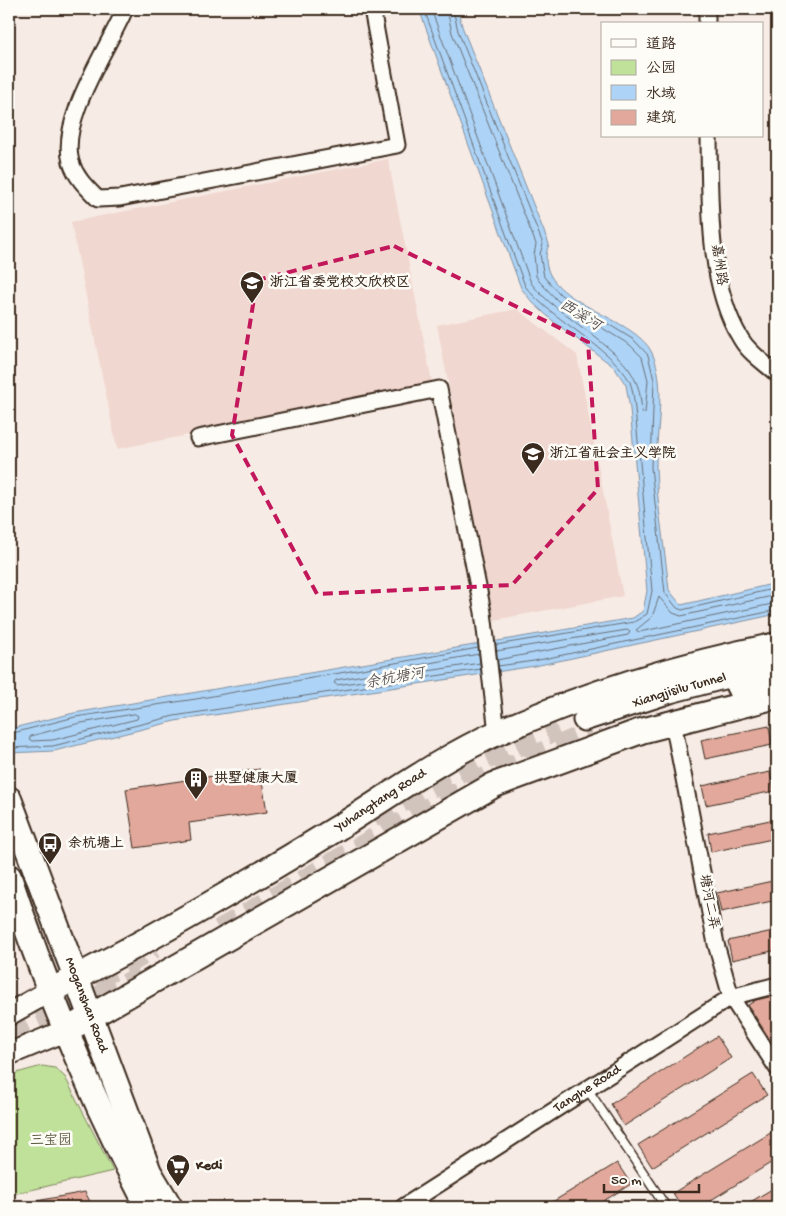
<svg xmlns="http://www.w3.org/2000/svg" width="786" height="1216" viewBox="0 0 786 1216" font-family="'Gochi Hand','LXGW WenKai TC',sans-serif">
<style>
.built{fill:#f0d7cf}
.green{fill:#c0e19a;stroke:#7e865c}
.water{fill:#add4f7;stroke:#7f90a0}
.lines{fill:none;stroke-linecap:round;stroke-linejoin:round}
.shore{stroke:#696e75;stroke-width:1}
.building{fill:#e1a89b;stroke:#3b2a1e}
.secondary-tunnel{stroke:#d1c4bd;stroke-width:21;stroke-dasharray:21 11;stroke-linecap:butt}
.lane-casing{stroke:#3b2a1e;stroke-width:11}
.street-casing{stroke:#3b2a1e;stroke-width:19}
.secondary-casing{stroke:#3b2a1e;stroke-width:25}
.primary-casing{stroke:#3b2a1e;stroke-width:28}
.lane{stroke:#fdfcf7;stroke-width:8}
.street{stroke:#fdfcf7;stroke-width:15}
.secondary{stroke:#fdfcf7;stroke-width:21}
.primary{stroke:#fdfcf7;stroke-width:24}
.marked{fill:none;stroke:#c2185b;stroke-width:4;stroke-dasharray:10 6;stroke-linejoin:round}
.labels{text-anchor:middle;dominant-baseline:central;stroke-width:5;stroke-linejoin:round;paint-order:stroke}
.street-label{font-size:14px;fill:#3b2a1e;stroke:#fdfcf7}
.poi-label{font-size:14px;font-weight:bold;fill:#3b2a1e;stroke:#fdfcf7;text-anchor:start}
.park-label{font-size:14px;fill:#5c583d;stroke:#fdfcf7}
.water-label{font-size:15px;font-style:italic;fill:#585454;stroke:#fdfcf7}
</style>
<rect width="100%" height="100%" fill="#f7ebe5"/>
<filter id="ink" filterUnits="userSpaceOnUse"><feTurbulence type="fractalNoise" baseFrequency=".02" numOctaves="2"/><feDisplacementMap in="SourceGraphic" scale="10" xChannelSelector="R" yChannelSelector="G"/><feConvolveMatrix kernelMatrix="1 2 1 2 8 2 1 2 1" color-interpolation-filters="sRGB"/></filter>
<g filter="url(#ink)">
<g class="built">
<path d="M 388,159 L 433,387 L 117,449 L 71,222 Z"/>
<path d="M 517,309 L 577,355 L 623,596 L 494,620 L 437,325 Z"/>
</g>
<path class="green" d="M 42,1066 L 55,1068 L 65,1077 L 113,1171 L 9,1195 L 9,1075 Z"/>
<path class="water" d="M 419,9 L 457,9 L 463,29 L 549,244 C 527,302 634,313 652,353 C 667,384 656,432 656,466 C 657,507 665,549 669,590 L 681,605 L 777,583 L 777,614 L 535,666 L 175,721 L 54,751 L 9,753 L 9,729 L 74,713 L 633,618 L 643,611 L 647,591 L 630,409 L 626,385 L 614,367 L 553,321 L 532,302 L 521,288 Z"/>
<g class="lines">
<g class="shore">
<path d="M 424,9 L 525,286 C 552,321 612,347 630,382 C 633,390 634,400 635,409 L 652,591 L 647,614 L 634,622 L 496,645"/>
<path d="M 431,9 L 531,283 C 556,316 623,347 636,382 C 640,390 641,402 642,412 L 645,413 L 648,380 L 642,357 L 630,345 L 558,301 L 539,281 L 536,276 L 534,255 L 536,244 L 452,33 L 447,9"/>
<path d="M 453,9 L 458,31 L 543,244 L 540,254 L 544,277 L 561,295 L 634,340 L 648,355 L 654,380 L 651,467 L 665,593 L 677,608 L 682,610 L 777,588"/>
<path d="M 777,595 L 681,616 L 673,613 L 659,597 L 652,617 L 636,630 L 639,632 L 777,603"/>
<path d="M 496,651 L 627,630 L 630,632 L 628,635 L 497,660"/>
<path d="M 479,654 L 336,680 L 334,683 L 337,685 L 480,663"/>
<path d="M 498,666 L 534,661 L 777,610"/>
<path d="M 135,714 L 138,716 L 137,719 L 53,740 L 32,741 L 29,739 L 31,736 L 76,724 Z"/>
<path d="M 9,734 L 75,717 L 196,699 L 478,648"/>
<path d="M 9,748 L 53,746 L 174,716 L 481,669"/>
</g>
</g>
<g class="building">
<path d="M 769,726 L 772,745 L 705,759 L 701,740 Z"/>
<path d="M 260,769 L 267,812 L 189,823 L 191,840 L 135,848 L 126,789 Z"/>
<path d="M 770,772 L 774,791 L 706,805 L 702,786 Z"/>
<path d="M 775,819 L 777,838 L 711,852 L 708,833 Z"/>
<path d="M 777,880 L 777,900 L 721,912 L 717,893 Z"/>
<path d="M 777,930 L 777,950 L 732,960 L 728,941 Z"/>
<path d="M 773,996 L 777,1002 L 777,1051 L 748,1005 L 756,1000 Z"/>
<path d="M 717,1036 L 731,1058 L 624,1126 L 611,1104 Z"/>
<path d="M 753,1074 L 767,1095 L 652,1167 L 638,1145 Z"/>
<path d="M 777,1129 L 777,1159 L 700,1207 L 682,1207 L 673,1193 Z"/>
<path d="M 617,1163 L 631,1184 L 594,1207 L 544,1207 Z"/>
<path d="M 777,1186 L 777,1207 L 742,1207 Z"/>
<path d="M 85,1192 L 93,1207 L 31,1207 L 31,1202 Z"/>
</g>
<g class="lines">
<g class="secondary-tunnel">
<path d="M 373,817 L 480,762 L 558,730"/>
<path d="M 219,930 L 393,827 L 496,772 L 591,732"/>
<path d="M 94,978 L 123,967 L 154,948"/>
<path d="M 9,1035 L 124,985 L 141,975"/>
</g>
<g class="lane-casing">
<path id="lane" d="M 588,1090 L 666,1207"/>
</g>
<g class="street-casing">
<g id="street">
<path d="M 125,9 C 108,49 59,119 71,162 C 76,178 87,188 98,199 L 120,198 L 397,145 L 372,9"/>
<path d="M 707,9 L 707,24"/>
<path d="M 709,136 C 710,200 707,284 741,339 C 749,353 766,364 777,374"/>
<path d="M 198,438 L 439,389 L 483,612 L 497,733"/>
<path d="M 673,722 L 716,944 L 731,997 L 777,1068"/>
<path id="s1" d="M 403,1207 L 731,997 L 777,985"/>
</g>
</g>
<g class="secondary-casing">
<g id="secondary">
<path d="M 737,687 L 777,679"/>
<path id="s2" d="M 584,720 L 670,692 L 777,664"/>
<path d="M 9,1014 L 48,992"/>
<path d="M 9,1054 L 67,1030"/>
</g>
</g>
<g class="primary-casing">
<g id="primary">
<path id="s3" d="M 9,799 L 149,1172 L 170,1207"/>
<path d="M 9,877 C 47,992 92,1100 148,1207"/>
<path id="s4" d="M 48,992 C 147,942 242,887 336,829 C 389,796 441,758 497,733 C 586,693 682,664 777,645"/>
<path d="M 67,1030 L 494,785 L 641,731 L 777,696"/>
</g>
</g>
<use href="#lane" class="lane"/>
<use href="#street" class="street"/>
<use href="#secondary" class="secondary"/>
<use href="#primary" class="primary"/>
</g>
</g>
<path class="marked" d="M 394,246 L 588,342 L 598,489 L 512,585 L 317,594 L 232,435 L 257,280 Z"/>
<defs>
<g id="school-pin" transform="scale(1.25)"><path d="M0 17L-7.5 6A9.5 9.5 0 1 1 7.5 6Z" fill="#3b2a1e" stroke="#fdfcf7"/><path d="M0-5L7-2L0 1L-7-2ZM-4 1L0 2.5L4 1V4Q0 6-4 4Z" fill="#fff"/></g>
<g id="building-pin" transform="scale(1.25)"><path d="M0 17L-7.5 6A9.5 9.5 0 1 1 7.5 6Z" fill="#3b2a1e" stroke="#fdfcf7"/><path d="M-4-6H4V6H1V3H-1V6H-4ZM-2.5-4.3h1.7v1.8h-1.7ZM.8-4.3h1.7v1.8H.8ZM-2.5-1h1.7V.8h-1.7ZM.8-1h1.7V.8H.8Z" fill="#fff"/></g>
<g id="bus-pin" transform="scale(1.25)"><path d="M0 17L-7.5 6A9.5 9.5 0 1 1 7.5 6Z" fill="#3b2a1e" stroke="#fdfcf7"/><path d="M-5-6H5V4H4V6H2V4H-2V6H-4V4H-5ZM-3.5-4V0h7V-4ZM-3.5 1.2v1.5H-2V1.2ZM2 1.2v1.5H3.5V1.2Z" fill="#fff"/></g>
<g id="supermarket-pin" transform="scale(1.25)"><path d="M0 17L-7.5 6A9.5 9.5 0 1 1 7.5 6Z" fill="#3b2a1e" stroke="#fdfcf7"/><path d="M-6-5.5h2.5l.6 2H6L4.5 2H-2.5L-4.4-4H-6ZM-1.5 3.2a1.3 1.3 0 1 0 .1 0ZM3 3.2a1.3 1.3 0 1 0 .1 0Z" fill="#fff"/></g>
</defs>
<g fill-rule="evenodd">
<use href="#school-pin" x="252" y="283"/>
<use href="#school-pin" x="533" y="454"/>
<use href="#building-pin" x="196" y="779"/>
<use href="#bus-pin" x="50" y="844"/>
<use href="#supermarket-pin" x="178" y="1166"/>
</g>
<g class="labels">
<g class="street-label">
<text transform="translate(718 265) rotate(82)">嘉州路</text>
<text stroke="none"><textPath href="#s2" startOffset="100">Xiangjisilu Tunnel</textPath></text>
<text stroke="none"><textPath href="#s4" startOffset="384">Yuhangtang Road</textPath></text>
<text transform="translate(708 902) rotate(79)">塘河二弄</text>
<text stroke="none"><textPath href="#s3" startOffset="220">Moganshan Road</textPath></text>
<text stroke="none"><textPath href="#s1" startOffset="219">Tanghe Road</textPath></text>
</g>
<g class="poi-label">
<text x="270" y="283">浙江省委党校文欣校区</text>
<text x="550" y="454">浙江省社会主义学院</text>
<text x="214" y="779">拱墅健康大厦</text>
<text x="68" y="844">余杭塘上</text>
<text x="196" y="1166">Kedi</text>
</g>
<g class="park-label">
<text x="51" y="1141">三宝园</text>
</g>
<g class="water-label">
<text transform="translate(580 316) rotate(32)">西溪河</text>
<text transform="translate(395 679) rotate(-10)">余杭塘河</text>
</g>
</g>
<rect width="786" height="1216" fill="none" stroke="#fdfcf7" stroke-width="30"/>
<rect x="15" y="15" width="756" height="1186" fill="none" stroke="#3b2a1e" stroke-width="2" filter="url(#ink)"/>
<rect x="601" y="22" width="162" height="115" fill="#fdfcf7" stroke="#afa8a0"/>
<rect x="611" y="39" width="25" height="8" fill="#fdfcf7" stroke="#afa8a0"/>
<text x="646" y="48" font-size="15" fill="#3b2a1e">道路</text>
<rect x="611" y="60" width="25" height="15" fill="#c0e19a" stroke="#afa8a0"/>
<text x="646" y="72" font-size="15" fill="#3b2a1e">公园</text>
<rect x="611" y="85" width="25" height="15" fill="#add4f7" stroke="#afa8a0"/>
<text x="646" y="98" font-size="15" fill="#3b2a1e">水域</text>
<rect x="611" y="110" width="25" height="15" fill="#e1a89b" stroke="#afa8a0"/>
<text x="646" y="122" font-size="15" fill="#3b2a1e">建筑</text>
<path d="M604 1184v8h95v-8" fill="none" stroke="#3b2a1e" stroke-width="2.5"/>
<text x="611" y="1184" font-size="15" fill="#3b2a1e" stroke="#fdfcf7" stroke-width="4" paint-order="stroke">50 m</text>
</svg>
